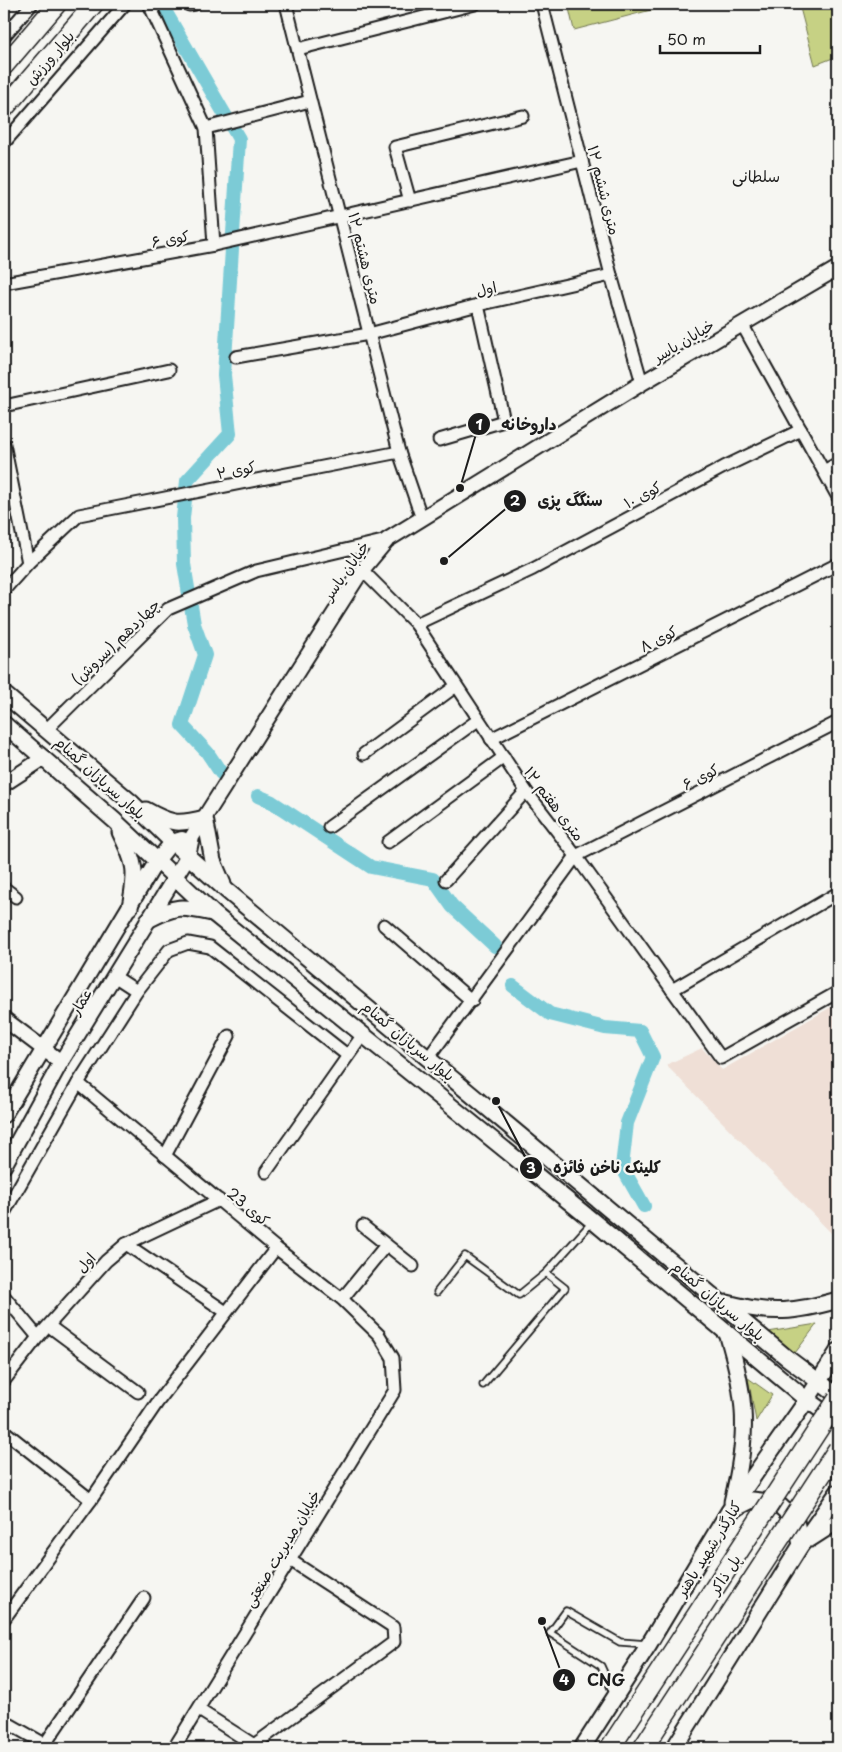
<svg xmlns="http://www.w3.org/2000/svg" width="842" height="1752" viewBox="0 0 842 1752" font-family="'Playpen Sans','Playpen Sans Arabic',sans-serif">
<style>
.built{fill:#efdfd6}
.green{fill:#c6d184;stroke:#717650}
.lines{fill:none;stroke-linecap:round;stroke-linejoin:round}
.canal{stroke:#7bcbd6;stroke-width:14}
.service-casing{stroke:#1c1c1c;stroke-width:9}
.minor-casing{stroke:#1c1c1c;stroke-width:15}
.tertiary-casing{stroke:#1c1c1c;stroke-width:18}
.secondary-casing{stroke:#1c1c1c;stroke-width:19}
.primary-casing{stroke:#1c1c1c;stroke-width:21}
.service{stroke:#f6f6f2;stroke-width:5.5}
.minor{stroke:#f6f6f2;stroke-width:11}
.tertiary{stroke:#f6f6f2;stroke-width:14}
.secondary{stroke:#f6f6f2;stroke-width:15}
.primary{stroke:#f6f6f2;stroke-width:18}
.trunk-bridge-casing{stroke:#1c1c1c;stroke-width:22;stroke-linecap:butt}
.trunk-bridge{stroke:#f6f6f2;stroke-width:19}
.labels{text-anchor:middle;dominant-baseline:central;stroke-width:4.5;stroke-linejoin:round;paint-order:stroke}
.street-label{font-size:15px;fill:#1c1c1c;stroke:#f6f6f2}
.neighbourhood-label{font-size:16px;fill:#1c1c1c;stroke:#f6f6f2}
.leader{fill:none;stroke:#1c1c1c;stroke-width:2}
.callout-dot{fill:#1c1c1c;stroke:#f6f6f2;stroke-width:2}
.mark-label{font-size:15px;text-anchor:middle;font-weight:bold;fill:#fff}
.callout-label{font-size:16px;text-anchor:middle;font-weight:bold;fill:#1c1c1c;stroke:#f6f6f2;stroke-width:4.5;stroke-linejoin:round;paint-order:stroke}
</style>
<rect width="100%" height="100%" fill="#f6f6f2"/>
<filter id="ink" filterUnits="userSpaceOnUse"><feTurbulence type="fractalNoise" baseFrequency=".02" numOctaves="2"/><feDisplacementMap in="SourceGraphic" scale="10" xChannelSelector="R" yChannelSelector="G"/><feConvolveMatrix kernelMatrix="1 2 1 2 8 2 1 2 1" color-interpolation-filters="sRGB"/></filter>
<g filter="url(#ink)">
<path class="built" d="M 838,1003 L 838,1240 L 666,1065 L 702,1048 L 722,1070 Z"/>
<g class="green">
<path d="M 568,4 L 674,4 L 574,30 Z"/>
<path d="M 799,4 L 838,4 L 838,56 L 815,65 Z"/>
<path d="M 817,1324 L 795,1353 L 768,1332 Z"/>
<path d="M 748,1378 L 772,1395 L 756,1421 Z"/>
</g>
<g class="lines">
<g class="canal">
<path d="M 161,4 L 239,139 L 224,375 L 230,434 L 187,481 L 183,518 L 184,564 L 194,624 L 205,655 L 182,725 L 207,752 L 221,773"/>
<path d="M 258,796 L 272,802 L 371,867 L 433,879 L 452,906 L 495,946"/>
<path d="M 513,986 L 550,1014 L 605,1028 L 640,1031 L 653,1057 L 627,1123 L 622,1167 L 644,1206"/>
</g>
<g class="service-casing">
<g id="service">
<path d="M 437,1292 L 465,1256 L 519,1295 L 546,1273"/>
<path d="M 483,1385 L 565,1288 L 546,1273 L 593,1221"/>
<path d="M 614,1695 L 601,1666 L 550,1633 L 566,1611 L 620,1642 L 647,1644"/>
</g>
</g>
<g class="minor-casing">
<g id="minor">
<path d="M 149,4 L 206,128 L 214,245"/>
<path d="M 286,4 L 399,452 L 422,519"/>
<path d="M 542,4 L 611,275 L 642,383"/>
<path d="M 189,5 L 195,4"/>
<path d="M 4,36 L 32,4"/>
<path d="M 298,49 L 475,4"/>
<path d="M 206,128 L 310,101"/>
<path d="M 4,143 L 125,4"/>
<path d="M 410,201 L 395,147 L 523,116"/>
<path d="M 4,283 L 214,245 L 582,161"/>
<path d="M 742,324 L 838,497"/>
<path d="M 236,357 L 369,334 L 478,305 L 611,275"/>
<path d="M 4,406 L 169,370"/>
<path d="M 439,440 L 504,421 L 478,305"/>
<path d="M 4,444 L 28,563"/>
<path d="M 824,471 L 838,463"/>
<path d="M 362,570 L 416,624 L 526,791 L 576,856 L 721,1058 L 838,992"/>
<path d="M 4,590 L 28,563 L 79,515 L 399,452"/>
<path d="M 416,624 L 533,569 L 724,467 L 801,430"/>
<path d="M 47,729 L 168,609 L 256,571 L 387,540"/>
<path d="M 491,739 L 838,564"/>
<path d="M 364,754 L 456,686"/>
<path d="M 329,827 L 478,720"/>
<path d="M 388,842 L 504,757"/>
<path d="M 446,880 L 526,791"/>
<path d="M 4,888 L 16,897"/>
<path d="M 384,925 L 472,1001"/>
<path d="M 114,976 L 137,991"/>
<path d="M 672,990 L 838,893"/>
<path d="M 429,1057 L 576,856 L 838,722"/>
<path d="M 78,1083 L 276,1248 L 342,1299 L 379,1335 L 393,1358 L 395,1390 L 174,1748"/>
<path d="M 165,1156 L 229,1036"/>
<path d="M 266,1172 L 362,1036"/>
<path d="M 4,1213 L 78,1083 L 137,991 L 169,950 L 188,943 L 210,947 L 347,1055"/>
<path d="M 363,1226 L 413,1266"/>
<path d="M 126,1244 L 226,1312"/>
<path d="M 4,1296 L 38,1337"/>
<path d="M 342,1299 L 386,1245"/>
<path d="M 49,1326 L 138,1392"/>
<path d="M 4,1381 L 38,1337 L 106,1261 L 126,1244 L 219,1200"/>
<path d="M 4,1431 L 91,1500"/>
<path d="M 4,1619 L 91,1500 L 157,1403 L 276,1248"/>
<path d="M 199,1710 L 254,1745 L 394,1642 L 393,1627 L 290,1560"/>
<path d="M 4,1721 L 50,1747"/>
<path d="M 45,1744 L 144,1598"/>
</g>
</g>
<g class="tertiary-casing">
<g id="tertiary">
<path d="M 4,784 L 44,758"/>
<path d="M 4,1019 L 61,1062"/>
<path d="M 4,1115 L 156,862 L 172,842 L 182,839"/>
<path d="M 4,1166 L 61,1062 L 188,856 L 192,837 L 362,570 L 387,540 L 642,383 L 838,268"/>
</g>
</g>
<g class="secondary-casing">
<g id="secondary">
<path d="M 4,694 L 132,803 L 172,842 L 226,890 L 786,1357 L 838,1396"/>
<path d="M 4,724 L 115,821 L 214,914 L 593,1221 L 807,1400 L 838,1422"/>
<path d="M 146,810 C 171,824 177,825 205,818 L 213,861 L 223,884"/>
<path d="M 120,832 C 136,865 137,870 130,907"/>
<path d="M 148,920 C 176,905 181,906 212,913"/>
<path d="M 727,1303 C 771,1315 796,1312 838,1300"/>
<path d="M 727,1333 C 747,1398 749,1435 732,1502"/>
<path d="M 732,1510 L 752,1500 L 777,1503 L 796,1521 L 801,1545"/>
<path d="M 810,1539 L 838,1521"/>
<path d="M 582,1748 L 649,1644 L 729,1511 L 807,1400 L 838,1351"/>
<path d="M 674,1748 L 801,1545 L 838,1492"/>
</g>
</g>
<g class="primary-casing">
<g id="primary">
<path d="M 4,66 L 57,4"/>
<path d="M 4,109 L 94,4"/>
</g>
</g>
<use href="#service" class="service"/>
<use href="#minor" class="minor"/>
<use href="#tertiary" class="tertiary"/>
<use href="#secondary" class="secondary"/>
<use href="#primary" class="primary"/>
<g class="trunk-bridge-casing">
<g id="trunk-bridge">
<path d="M 610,1748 L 838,1399"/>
<path d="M 643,1748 L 838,1449"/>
</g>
</g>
<use href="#trunk-bridge" class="trunk-bridge"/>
</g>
</g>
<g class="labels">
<g class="street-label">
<text transform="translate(49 57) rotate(-49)">بلوار ورزش</text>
<text transform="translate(605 190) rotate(76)">۱۲ متری ششم</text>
<text transform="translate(170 238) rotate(-10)">کوی ۶</text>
<text transform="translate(366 258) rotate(76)">۱۲ متری هشتم</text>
<text transform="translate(486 288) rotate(-13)">اول</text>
<text transform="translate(683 340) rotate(-31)">خیابان یاسر</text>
<text transform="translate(236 469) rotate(-11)">کوی ۲</text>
<text transform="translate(642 494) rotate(-28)">کوی ۱۰</text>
<text transform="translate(345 570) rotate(-55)">خیابان یاسر</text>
<text transform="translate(658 638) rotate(-27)">کوی ۸</text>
<text transform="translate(115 641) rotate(-44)">چهاردهم (سروش)</text>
<text transform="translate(700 776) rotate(-27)">کوی ۶</text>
<text transform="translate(101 777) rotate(42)">بلوار سربازان گمنام</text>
<text transform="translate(555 803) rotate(53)">۱۲ متری هفتم</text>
<text transform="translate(80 1001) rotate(-59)">عمار</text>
<text transform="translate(409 1040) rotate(40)">بلوار سربازان گمنام</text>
<text transform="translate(249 1206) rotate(40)">کوی 23</text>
<text transform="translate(85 1262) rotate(-48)">اول</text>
<text transform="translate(719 1300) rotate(40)">بلوار سربازان گمنام</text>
<text transform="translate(281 1548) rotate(-59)">خیابان مدیریت صنعتی</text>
<text transform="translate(708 1548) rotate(-58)">کنارگذر شهید باهنر</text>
<text transform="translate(724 1574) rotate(-57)">پل ذاکر</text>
</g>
<g class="neighbourhood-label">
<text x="756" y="175">سلطانی</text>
</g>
</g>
<path class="leader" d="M460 488L479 424M444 561L515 501M496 1101L531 1168M542 1621L564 1680"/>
<g class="callout-dot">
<circle cx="460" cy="488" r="5"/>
<circle cx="444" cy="561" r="5"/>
<circle cx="496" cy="1101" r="5"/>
<circle cx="542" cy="1621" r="5"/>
<circle cx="479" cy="424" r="12"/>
<circle cx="515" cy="501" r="12"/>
<circle cx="531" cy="1168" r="12"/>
<circle cx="564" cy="1680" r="12"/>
</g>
<g class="mark-label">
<text x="479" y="430">1</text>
<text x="515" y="506">2</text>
<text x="531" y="1173">3</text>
<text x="564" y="1685">4</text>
</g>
<g class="callout-label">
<text x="529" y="430">داروخانه</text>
<text x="570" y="506">سنگگ پزی</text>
<text x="607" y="1173">کلینک ناخن فائزه</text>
<text x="606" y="1686">CNG</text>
</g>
<rect width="842" height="1752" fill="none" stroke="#f6f6f2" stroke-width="20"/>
<rect x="10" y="10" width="822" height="1732" fill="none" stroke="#1c1c1c" stroke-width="2" filter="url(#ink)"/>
<path d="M660 45v8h100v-8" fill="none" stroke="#1c1c1c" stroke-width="2.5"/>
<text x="667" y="45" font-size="15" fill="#1c1c1c" stroke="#f6f6f2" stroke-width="4" paint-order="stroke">50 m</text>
</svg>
